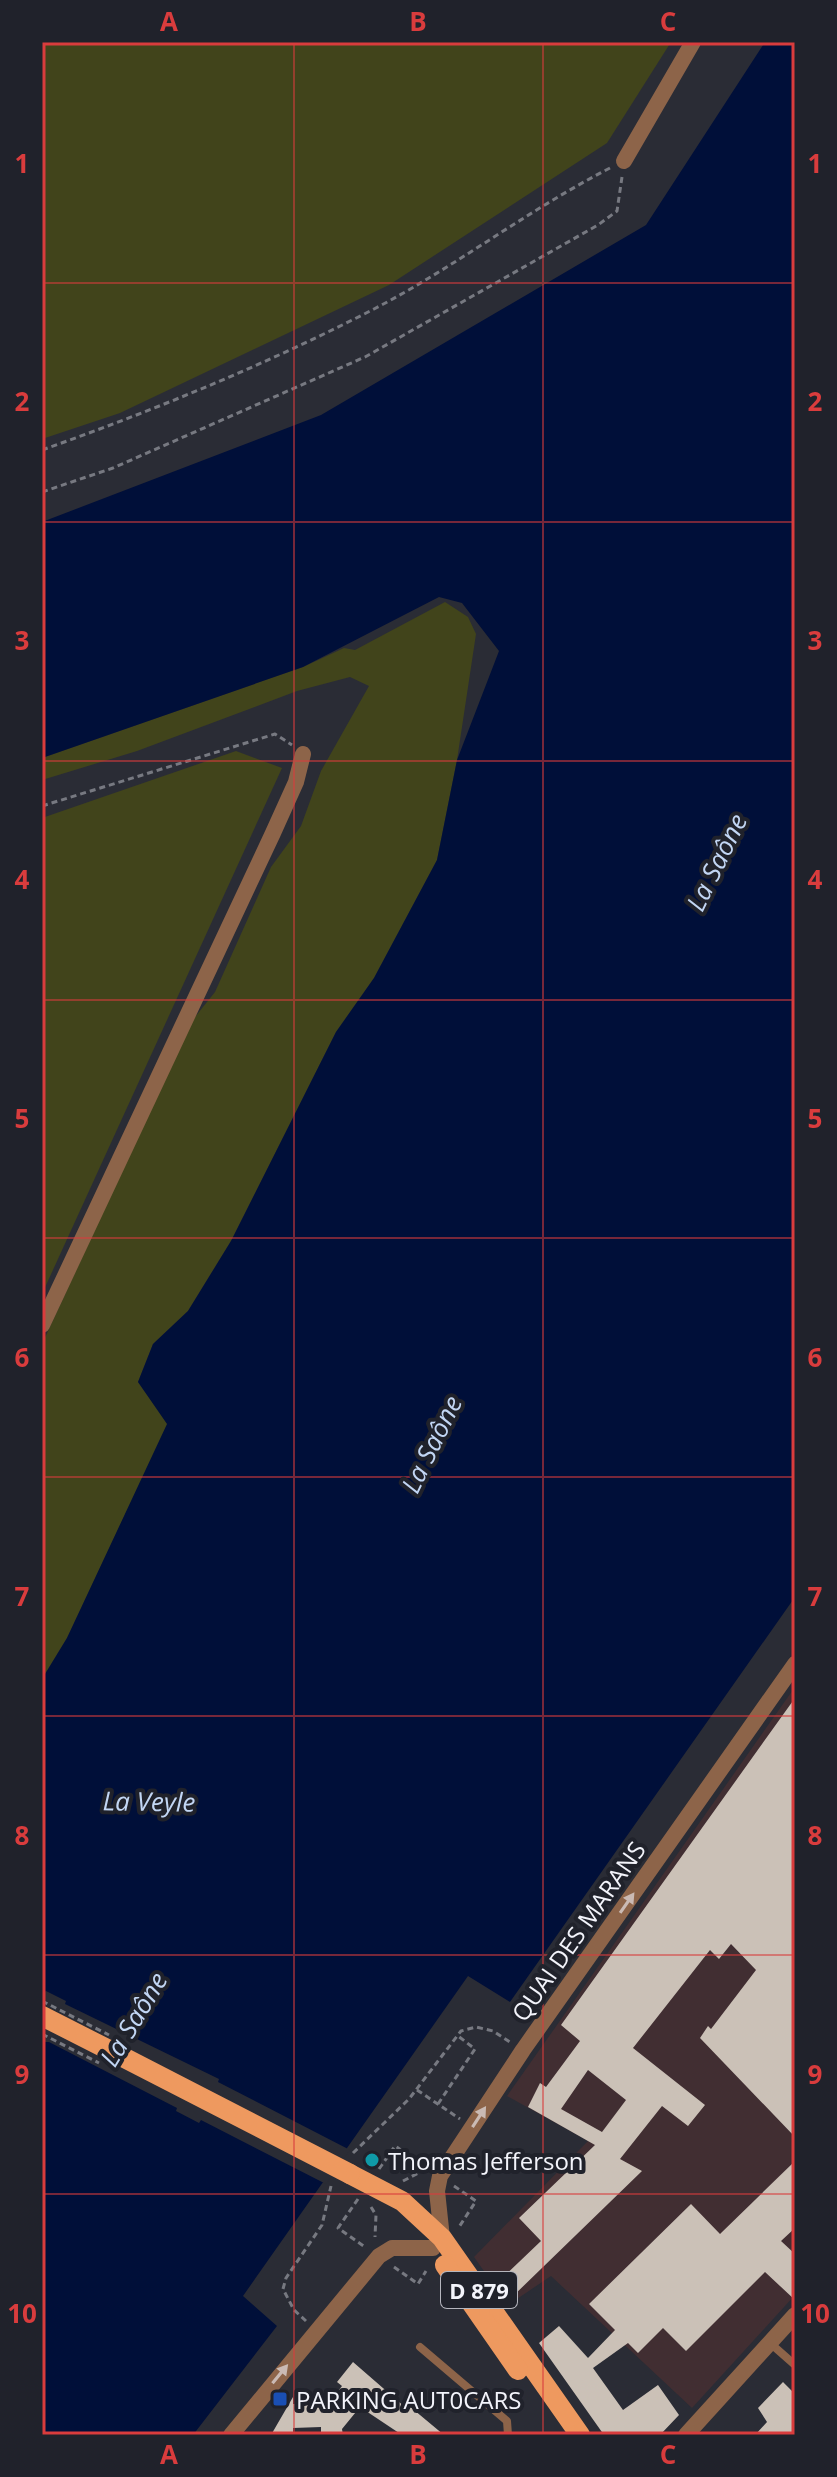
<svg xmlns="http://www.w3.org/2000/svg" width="837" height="2477" viewBox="0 0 837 2477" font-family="'Open Sans',sans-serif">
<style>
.industrial{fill:#412e32}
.green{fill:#41441b}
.water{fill:#000f39}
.pier{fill:#2a2c35}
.building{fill:#cbc1b7;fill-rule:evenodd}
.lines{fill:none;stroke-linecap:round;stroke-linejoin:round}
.path{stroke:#777981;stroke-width:3;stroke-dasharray:6 4;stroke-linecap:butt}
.service{stroke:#8d6449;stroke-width:8}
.minor{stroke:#8d6449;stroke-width:16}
.primary{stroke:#ee995f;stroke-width:20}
.path-bridge{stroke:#777981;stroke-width:3;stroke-dasharray:6 4;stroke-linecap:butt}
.primary-bridge{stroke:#ee995f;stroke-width:20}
.oneway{fill:#cabab4}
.grid{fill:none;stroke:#d93c3d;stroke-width:2;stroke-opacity:0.55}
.culture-dot{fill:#0f9aa8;stroke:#20222b;stroke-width:3}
.transit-dot{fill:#1a4fb4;stroke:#20222b;stroke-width:3}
.labels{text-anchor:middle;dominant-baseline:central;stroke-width:8;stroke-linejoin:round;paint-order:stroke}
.shield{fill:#20222b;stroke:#b4b5bd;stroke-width:2}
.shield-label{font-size:22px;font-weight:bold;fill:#f3f4fb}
.street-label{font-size:24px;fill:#f3f4fb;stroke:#20222b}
.poi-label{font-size:24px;fill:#f3f4fb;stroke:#20222b;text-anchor:start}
.water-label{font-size:26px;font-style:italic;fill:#c2d6f4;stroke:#20222b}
.neatline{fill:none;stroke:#d93c3d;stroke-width:3}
.grid-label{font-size:26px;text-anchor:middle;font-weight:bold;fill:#d93c3d}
</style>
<rect width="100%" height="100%" fill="#2a2c35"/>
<path class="industrial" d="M 795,1687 L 795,2295 L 692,2408 L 551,2276 L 508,2305 L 474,2257 L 588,2141 L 507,2096 Z"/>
<g class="green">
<path d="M 42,42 L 671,42 L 607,143 L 389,285 L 120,413 L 42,439 Z"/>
<path d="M 445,602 L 468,617 L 476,634 L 457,760 L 437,860 L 374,978 L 336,1032 L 231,1241 L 188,1311 L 153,1344 L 138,1382 L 168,1424 L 67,1638 L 42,1679 L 42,1344 L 191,1022 L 215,992 L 271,867 L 301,826 L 321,771 L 369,686 L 350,677 L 297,691 L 137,751 L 42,780 L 42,758 L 303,667 L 344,648 L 355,650 Z"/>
<path d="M 236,751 L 282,768 L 42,1294 L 42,818 Z"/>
</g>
<path class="water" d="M 765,42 L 795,42 L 795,1597 L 510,2002 L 468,1976 L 243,2296 L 277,2326 L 193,2435 L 42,2435 L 42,1679 L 67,1638 L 167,1424 L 138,1382 L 153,1344 L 188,1311 L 231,1241 L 336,1032 L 374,978 L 437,860 L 457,760 L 499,651 L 462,603 L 439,597 L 303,667 L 42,758 L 42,522 L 321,415 L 646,225 Z"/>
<path class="pier" d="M 46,1991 L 66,2001 L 65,2004 L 219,2079 L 218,2082 L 350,2150 L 326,2184 L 201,2120 L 199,2123 L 176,2111 L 177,2108 L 49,2042 L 42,2042 L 42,1993 Z"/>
<g class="building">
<path d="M 795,1698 L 795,2137 L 700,2038 L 708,2026 L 711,2029 L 756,1970 L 731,1944 L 719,1959 L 710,1950 L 633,2048 L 705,2105 L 688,2126 L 662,2106 L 620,2159 L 642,2171 L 509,2300 L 497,2283 L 541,2241 L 519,2218 L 595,2145 L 528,2107 L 540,2083 L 546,2087 L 580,2041 L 561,2025 ZM 588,2070 L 626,2100 L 602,2132 L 561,2109 Z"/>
<path d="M 795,2161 L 795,2228 L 781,2241 L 795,2254 L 795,2300 L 765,2272 L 686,2351 L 663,2328 L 638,2353 L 628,2343 L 593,2368 L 623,2410 L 658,2385 L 679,2415 L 660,2435 L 604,2435 L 539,2343 L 559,2326 L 588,2358 L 615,2330 L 589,2304 L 691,2204 L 720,2234 Z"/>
<path d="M 353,2362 L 406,2408 L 408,2405 L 444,2435 L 402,2435 L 360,2407 L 342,2429 L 343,2435 L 321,2435 L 321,2427 L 293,2428 L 293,2435 L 271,2435 L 293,2397 L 293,2404 L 329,2403 L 342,2386 L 337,2382 Z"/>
<path d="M 783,2382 L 795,2394 L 795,2435 L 755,2435 L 767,2422 L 758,2408 Z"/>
</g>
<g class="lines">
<g class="path">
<path d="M 42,450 C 155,410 267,364 374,309 C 455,267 528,210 610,168"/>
<path d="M 42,492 L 113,468 L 365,357 L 598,225 L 617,211 L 622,177"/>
<path d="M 42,806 L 275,734 L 292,745"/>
<path d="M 417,2090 L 460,2119"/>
<path d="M 438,2104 L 475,2049 L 458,2036"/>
<path d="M 353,2153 L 409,2099 L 461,2031 L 476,2027 L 493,2031 L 510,2042"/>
<path d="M 379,2169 L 395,2146 L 425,2166"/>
<path d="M 403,2181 L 424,2170"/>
<path d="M 454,2186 L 476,2201 L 459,2227"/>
<path d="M 358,2199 L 338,2228 L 365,2247"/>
<path d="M 371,2207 L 376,2215 L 375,2237"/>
<path d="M 394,2267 L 418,2284 L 426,2271"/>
<path d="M 306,2321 L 294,2310 L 283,2289 L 286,2278 L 322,2225 L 331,2186"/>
</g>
<g class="service">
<path d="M 770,2343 L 795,2365"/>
<path d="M 420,2347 L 507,2421 L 508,2435"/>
</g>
<g class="minor">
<path d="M 624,161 L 693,42"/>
<path d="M 42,1325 L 273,833 L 296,782 L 303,754"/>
<path d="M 442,2238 L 437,2191 L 440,2176 L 523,2050 L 795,1664"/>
<path d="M 231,2435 L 379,2256 L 392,2248 L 433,2248"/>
<path d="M 686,2435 L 795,2315"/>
</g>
<g class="primary">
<path d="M 42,2016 L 115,2053"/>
<path d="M 350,2174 L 402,2201 L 442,2238 L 580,2435"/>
<path d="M 445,2265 L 518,2370"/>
</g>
<g class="path-bridge">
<path d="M 42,2001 L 109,2035"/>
<path d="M 42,2034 L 99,2063"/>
</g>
<path class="primary-bridge" d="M 115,2053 L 350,2174"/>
</g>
<defs><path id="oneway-solid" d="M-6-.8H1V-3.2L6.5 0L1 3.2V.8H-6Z" transform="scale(2)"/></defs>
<g class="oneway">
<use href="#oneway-solid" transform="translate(627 1903) rotate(-55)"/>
<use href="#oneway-solid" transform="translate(479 2117) rotate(-57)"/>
<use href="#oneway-solid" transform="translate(280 2374) rotate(-51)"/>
</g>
<path class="grid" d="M 294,42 L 294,2435M 543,42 L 543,2435M 42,283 L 795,283M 42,522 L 795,522M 42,761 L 795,761M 42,1000 L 795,1000M 42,1238 L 795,1238M 42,1477 L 795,1477M 42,1716 L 795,1716M 42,1955 L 795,1955M 42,2194 L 795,2194"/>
<circle class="culture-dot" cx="372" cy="2160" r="8"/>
<rect class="transit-dot" x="272" y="2391" width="16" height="16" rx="4"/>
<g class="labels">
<rect class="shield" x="441" y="2272" width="76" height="36" rx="6"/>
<g class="shield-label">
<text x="479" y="2290">D 879</text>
</g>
<g class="street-label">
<text transform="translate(578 1931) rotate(-55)">QUAI DES MARANS</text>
</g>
<g class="poi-label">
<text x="388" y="2160">Thomas Jefferson</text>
<text x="296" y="2399">PARKING AUT0CARS</text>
</g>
<g class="water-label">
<text transform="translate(716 862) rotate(-64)">La Saône</text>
<text transform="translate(431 1444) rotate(-64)">La Saône</text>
<text transform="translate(149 1801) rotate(1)">La Veyle</text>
<text transform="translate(133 2019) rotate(-59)">La Saône</text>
</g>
</g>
<rect width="837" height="2477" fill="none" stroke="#20222b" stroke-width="88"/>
<rect x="44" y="44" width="749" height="2389" class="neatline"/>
<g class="grid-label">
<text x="169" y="31">A</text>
<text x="418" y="31">B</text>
<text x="668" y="31">C</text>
<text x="22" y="173">1</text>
<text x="815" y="173">1</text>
<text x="22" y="411">2</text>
<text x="815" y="411">2</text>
<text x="22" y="650">3</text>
<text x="815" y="650">3</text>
<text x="22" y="889">4</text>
<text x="815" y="889">4</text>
<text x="22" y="1128">5</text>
<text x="815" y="1128">5</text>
<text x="22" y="1367">6</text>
<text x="815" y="1367">6</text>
<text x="22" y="1606">7</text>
<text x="815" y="1606">7</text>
<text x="22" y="1845">8</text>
<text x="815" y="1845">8</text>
<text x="22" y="2084">9</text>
<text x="815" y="2084">9</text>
<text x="22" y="2323">10</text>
<text x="815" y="2323">10</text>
<text x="169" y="2464">A</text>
<text x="418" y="2464">B</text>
<text x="668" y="2464">C</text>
</g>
</svg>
